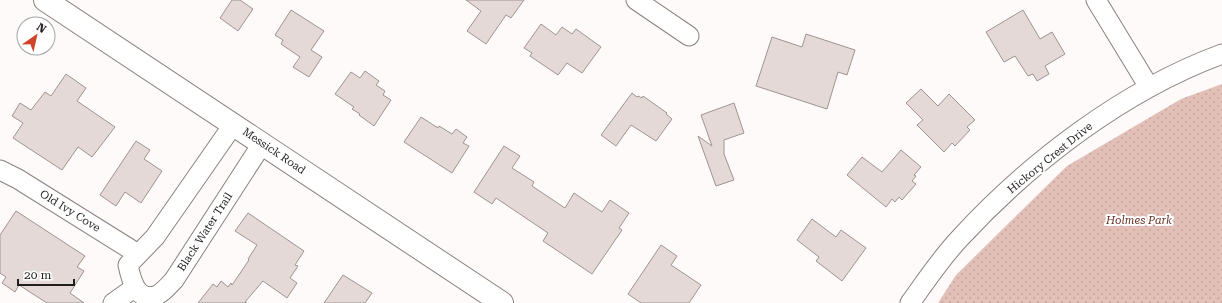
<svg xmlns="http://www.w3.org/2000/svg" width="1222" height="303" viewBox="0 0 1222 303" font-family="'Roboto Serif',serif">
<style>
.grass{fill:url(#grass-dots)}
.building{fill:#e4d9d7;stroke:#9e9491}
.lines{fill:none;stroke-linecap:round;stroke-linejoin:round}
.street-casing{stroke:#8b817e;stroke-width:21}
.secondary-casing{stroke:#8b817e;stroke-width:24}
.street{stroke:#fff;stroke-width:19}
.secondary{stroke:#fff;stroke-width:22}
.labels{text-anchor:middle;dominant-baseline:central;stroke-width:4;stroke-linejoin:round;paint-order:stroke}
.street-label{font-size:11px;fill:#221e1d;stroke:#fff}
.park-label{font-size:11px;font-style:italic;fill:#672f23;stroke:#fff}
</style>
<defs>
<pattern id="grass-dots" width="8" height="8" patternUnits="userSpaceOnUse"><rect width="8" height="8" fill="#e2c0b8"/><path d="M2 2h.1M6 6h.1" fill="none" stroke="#c2a59e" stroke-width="1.8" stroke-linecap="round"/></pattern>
</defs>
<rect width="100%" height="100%" fill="#fefaf9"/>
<path class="grass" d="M 1222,84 L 1222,303 L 938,303 L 956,275 L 1067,166 L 1181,99 Z"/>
<g class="building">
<path d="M 232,0 L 240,0 L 253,9 L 238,31 L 220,18 Z"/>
<path d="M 466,0 L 524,0 L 511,18 L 506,15 L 486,44 L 467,31 L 481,11 Z"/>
<path d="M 291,10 L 324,31 L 311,50 L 322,57 L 309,77 L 293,67 L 300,57 L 281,44 L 283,40 L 275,35 Z"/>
<path d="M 1023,10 L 1040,39 L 1052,32 L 1065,54 L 1045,66 L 1049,74 L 1037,81 L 1033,74 L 1028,76 L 1015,56 L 1004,62 L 986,32 Z"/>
<path d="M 541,24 L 556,35 L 562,27 L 572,34 L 576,29 L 601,47 L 582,73 L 567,63 L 558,75 L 530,56 L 532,53 L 524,48 Z"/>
<path d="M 806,34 L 855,50 L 847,75 L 838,72 L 827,109 L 756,86 L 772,37 L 802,47 Z"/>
<path d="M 365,71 L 379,81 L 376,85 L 385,91 L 383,95 L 391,100 L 374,126 L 359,115 L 360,114 L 352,109 L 354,107 L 335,94 L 351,72 L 360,78 Z"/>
<path d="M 66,74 L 86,88 L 77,101 L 115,127 L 92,157 L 78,147 L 62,170 L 13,138 L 23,123 L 12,116 L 20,103 L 31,110 L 45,92 L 51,96 Z"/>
<path d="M 921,89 L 938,106 L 949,94 L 975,120 L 967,127 L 970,130 L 955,146 L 952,143 L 944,152 L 917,125 L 923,120 L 906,103 Z"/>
<path d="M 632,93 L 637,97 L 638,96 L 642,98 L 643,96 L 667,113 L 666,114 L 672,119 L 656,141 L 631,125 L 616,146 L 601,135 Z"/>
<path d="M 734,103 L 744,133 L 724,140 L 724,154 L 734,180 L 716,186 L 698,136 L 712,146 L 701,115 Z"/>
<path d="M 421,117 L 438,128 L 439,126 L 452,134 L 456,129 L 467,137 L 463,143 L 469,146 L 452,173 L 404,142 Z"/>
<path d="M 136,141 L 150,150 L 144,159 L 162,171 L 141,203 L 125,192 L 116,206 L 100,195 Z"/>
<path d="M 504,146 L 520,156 L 512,168 L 534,182 L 532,186 L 565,208 L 574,193 L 602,212 L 610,200 L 629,213 L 619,228 L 622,230 L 592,274 L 543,241 L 548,233 L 496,198 L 492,204 L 474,192 Z"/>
<path d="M 901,150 L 921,167 L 914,175 L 916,176 L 912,181 L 916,184 L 902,200 L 899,197 L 895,202 L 892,199 L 886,207 L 847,175 L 862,157 L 882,172 Z"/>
<path d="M 16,211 L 85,256 L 77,267 L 84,271 L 70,293 L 84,303 L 47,303 L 19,285 L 15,292 L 2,283 L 6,277 L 0,273 L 0,235 Z"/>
<path d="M 248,213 L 304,251 L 295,265 L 298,266 L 290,278 L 297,283 L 287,298 L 263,281 L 245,302 L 247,303 L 198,303 L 213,284 L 217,287 L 221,281 L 228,287 L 231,283 L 232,285 L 249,260 L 248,259 L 257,245 L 235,231 Z"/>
<path d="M 812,219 L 836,237 L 841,230 L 866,248 L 842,281 L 816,261 L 819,257 L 797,240 Z"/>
<path d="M 661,245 L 677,256 L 671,265 L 701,285 L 689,303 L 641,303 L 628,294 Z"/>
<path d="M 343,275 L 372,293 L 365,303 L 324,303 Z"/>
</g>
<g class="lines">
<g class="street-casing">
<g id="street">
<path d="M 636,0 L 689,36"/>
<path d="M 1096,0 L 1149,87"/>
<path d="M 233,125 L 155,237 L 128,265 C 131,279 136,301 155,296 C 162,294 169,285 174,280 L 262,144"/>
<path d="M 0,170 L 18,179 L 138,254"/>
<path d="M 113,303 L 134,288"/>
<path d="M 910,303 C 926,281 941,258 960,238 C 1030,162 1124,90 1222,54"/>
</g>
</g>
<g class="secondary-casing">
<path id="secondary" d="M 45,0 L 502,303"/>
</g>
<use href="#street" class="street"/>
<use href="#secondary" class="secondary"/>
</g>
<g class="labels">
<g class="street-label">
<text transform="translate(274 151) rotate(34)">Messick Road</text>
<text transform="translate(1050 158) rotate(-39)">Hickory Crest Drive</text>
<text transform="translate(70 211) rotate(32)">Old Ivy Cove</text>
<text transform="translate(205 232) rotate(-57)">Black Water Trail</text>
</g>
<g class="park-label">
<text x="1139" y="220">Holmes Park</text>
</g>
</g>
<g transform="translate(36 36) rotate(34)"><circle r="19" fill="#ffffff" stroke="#a7a5a5"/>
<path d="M0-3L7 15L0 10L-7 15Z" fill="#d04529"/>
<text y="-6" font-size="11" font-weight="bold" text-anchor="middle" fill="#221e1d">N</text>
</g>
<path d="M18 279v6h56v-6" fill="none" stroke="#221e1d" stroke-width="2"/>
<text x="24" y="279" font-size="12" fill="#221e1d" stroke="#ffffff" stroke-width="3" paint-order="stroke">20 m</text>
</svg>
